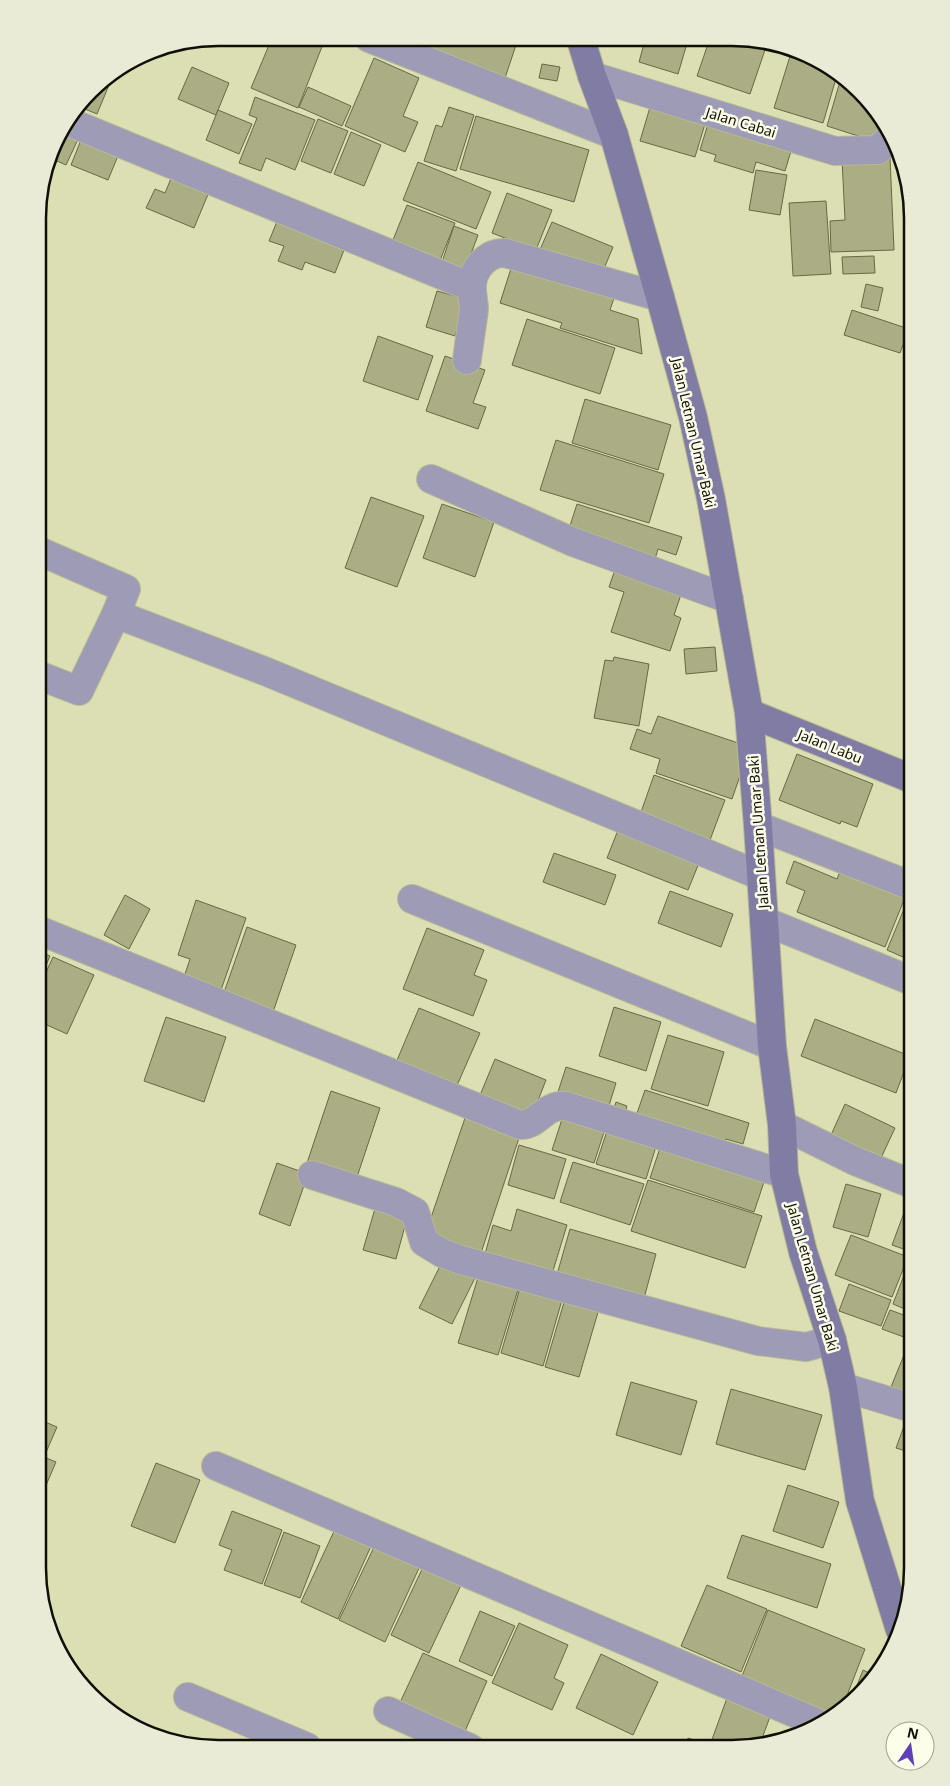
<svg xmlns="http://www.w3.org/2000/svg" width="950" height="1786" viewBox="0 0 950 1786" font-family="'Noto Sans',sans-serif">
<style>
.building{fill:#abad84;stroke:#686943}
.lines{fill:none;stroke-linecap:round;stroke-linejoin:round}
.street-casing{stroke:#b7ba94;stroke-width:30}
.secondary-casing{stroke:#b7ba94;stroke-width:30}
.street{stroke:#9e9bb6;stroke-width:28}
.secondary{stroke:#817ca3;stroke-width:28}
.labels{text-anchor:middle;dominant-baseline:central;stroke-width:5;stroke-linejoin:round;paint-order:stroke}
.street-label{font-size:14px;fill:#0f1003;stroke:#fdfee9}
.rim{fill:none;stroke:#0f1003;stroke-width:2.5}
</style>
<rect width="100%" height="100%" fill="#dcdfb4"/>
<g class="building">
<path d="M 272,38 L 325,39 L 298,108 L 251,88 Z"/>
<path d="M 433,39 L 518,39 L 504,81 L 428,55 Z"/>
<path d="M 645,40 L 688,40 L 678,74 L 639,62 Z"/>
<path d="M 709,41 L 768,41 L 750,94 L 697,76 Z"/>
<path d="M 791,53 L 837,75 L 823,123 L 774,108 Z"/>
<path d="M 374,58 L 419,78 L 403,116 L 418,122 L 405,152 L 345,126 Z"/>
<path d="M 542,64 L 560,67 L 557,81 L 539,78 Z"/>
<path d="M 192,67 L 229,83 L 216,115 L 178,99 Z"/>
<path d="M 114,73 L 97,114 L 80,107 L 99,82 Z"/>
<path d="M 841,78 L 851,82 L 882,128 L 877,142 L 827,126 Z"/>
<path d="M 308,87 L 351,106 L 342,126 L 299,107 Z"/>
<path d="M 255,97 L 315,120 L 295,170 L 266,158 L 261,171 L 239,163 L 257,118 L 249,115 Z"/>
<path d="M 653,97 L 708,114 L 695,157 L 640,141 Z"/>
<path d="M 449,107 L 474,115 L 456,171 L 424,161 L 436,125 L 442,127 Z"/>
<path d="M 218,110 L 252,124 L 239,154 L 206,140 Z"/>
<path d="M 711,114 L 794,141 L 785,171 L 756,162 L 753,173 L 714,161 L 716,155 L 700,150 Z"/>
<path d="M 476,116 L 589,150 L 574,202 L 460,169 Z"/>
<path d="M 318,119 L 348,131 L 331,173 L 301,161 Z"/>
<path d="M 65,126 L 81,133 L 66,165 L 50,158 L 56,138 Z"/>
<path d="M 351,132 L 381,145 L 364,186 L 334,174 Z"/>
<path d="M 83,135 L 120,151 L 108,180 L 71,165 Z"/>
<path d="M 890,157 L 894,250 L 831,252 L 830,221 L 845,220 L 842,159 Z"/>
<path d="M 418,162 L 491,192 L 476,229 L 403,200 Z"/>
<path d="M 756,170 L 787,175 L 780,215 L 749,210 Z"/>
<path d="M 172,176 L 209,192 L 194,228 L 146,208 L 155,189 L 165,193 Z"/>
<path d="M 507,193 L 552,210 L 536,250 L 492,233 Z"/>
<path d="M 826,201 L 831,274 L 793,276 L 789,203 Z"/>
<path d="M 407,205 L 455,223 L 437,268 L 404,256 L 408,246 L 393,240 Z"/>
<path d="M 278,219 L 346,245 L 335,273 L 305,262 L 302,270 L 278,261 L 284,246 L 269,241 Z"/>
<path d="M 552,222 L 613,247 L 601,276 L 539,252 Z"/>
<path d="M 454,226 L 478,235 L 463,276 L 440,268 Z"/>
<path d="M 874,256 L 875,273 L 843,274 L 842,257 Z"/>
<path d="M 514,259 L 616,292 L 610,310 L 638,319 L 642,354 L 560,328 L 562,323 L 500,303 Z"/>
<path d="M 866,284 L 883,288 L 878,311 L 861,307 Z"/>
<path d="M 437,291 L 466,299 L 455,336 L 426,327 Z"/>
<path d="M 852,310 L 909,329 L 900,353 L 844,335 Z"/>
<path d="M 527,319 L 615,348 L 600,394 L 512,365 Z"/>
<path d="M 378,336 L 433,356 L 418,400 L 363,381 Z"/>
<path d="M 445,356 L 485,370 L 473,403 L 486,407 L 478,429 L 426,411 Z"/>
<path d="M 585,399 L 671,425 L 658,470 L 572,443 Z"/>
<path d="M 556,440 L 664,474 L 649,523 L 540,490 Z"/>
<path d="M 371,497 L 424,516 L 397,587 L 345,568 Z"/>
<path d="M 442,504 L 494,522 L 475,577 L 423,558 Z"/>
<path d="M 577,504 L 682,537 L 676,555 L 658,549 L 653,566 L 566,538 Z"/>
<path d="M 618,561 L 685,583 L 674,615 L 681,618 L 670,651 L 611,632 L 624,592 L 609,587 Z"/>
<path d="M 715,647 L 717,671 L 686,674 L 684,649 Z"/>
<path d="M 614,657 L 649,664 L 639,726 L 594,718 L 605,660 L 613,661 Z"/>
<path d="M 658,716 L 750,747 L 732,799 L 656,773 L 660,759 L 630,749 L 637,729 L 651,734 Z"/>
<path d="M 797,754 L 873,784 L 857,827 L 841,821 L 840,824 L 779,800 Z"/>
<path d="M 654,775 L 725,800 L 710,840 L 640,815 Z"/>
<path d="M 620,825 L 701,858 L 688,890 L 607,858 Z"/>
<path d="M 554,853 L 616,875 L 605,905 L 543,882 Z"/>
<path d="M 794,861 L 837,879 L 843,864 L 908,890 L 885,947 L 797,912 L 805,891 L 786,883 Z"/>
<path d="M 670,891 L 733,914 L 721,947 L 658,923 Z"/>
<path d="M 125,895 L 150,909 L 129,949 L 104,935 Z"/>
<path d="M 909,897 L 912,899 L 912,961 L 887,950 Z"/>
<path d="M 196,900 L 246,918 L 221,990 L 184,977 L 190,959 L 178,955 Z"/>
<path d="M 247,927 L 296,945 L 272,1015 L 222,998 Z"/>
<path d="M 427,928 L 484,950 L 474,975 L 487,980 L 473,1016 L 403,989 Z"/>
<path d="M 38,951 L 50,956 L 38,984 Z"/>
<path d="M 53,957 L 94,975 L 67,1034 L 38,1021 L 38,990 Z"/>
<path d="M 614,1007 L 661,1022 L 646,1071 L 599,1056 Z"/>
<path d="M 419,1008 L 480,1033 L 455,1090 L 395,1065 Z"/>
<path d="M 166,1017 L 226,1037 L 204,1102 L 144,1081 Z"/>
<path d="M 815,1019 L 910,1056 L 896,1093 L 801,1056 Z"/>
<path d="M 668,1035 L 724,1052 L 708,1106 L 651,1089 Z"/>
<path d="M 495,1059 L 546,1080 L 530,1121 L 478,1100 Z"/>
<path d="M 566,1067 L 616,1083 L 607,1112 L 557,1095 Z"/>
<path d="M 645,1090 L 749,1123 L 743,1144 L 726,1139 L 722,1150 L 634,1122 Z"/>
<path d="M 331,1091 L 380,1108 L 355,1183 L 306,1166 Z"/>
<path d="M 616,1102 L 627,1106 L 622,1122 L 611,1118 Z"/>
<path d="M 845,1104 L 895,1128 L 881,1158 L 831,1135 Z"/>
<path d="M 564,1113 L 606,1126 L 594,1163 L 552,1150 Z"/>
<path d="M 466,1115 L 521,1132 L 480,1256 L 424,1238 Z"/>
<path d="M 608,1128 L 657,1143 L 646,1179 L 596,1164 Z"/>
<path d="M 663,1139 L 767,1173 L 754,1212 L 650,1178 Z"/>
<path d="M 519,1145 L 566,1159 L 554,1199 L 508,1185 Z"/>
<path d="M 573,1162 L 644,1184 L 630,1225 L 560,1202 Z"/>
<path d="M 277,1163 L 308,1174 L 290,1226 L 259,1214 Z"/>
<path d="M 648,1180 L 762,1216 L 745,1268 L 631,1231 Z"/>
<path d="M 846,1184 L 881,1194 L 868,1237 L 833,1227 Z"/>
<path d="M 908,1202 L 912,1204 L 912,1252 L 892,1245 Z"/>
<path d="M 376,1205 L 408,1215 L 396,1259 L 363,1250 Z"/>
<path d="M 517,1209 L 567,1225 L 552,1274 L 485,1254 L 493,1225 L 511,1231 Z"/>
<path d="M 570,1229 L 656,1254 L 643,1302 L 556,1278 Z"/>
<path d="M 851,1235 L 908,1257 L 892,1297 L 835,1275 Z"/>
<path d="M 444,1258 L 477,1274 L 452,1324 L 419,1308 Z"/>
<path d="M 909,1262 L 912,1263 L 912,1312 L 893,1304 Z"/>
<path d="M 480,1271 L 520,1283 L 498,1355 L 458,1343 Z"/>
<path d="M 522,1281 L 564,1293 L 543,1366 L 501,1353 Z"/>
<path d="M 849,1284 L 891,1300 L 881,1326 L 839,1311 Z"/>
<path d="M 567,1292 L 601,1302 L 579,1377 L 545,1367 Z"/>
<path d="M 890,1310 L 912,1318 L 912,1340 L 882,1329 Z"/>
<path d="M 908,1345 L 912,1346 L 912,1395 L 891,1387 Z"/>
<path d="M 631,1382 L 697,1401 L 681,1455 L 616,1435 Z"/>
<path d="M 731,1389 L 822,1415 L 805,1470 L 716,1444 Z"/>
<path d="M 908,1415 L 912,1417 L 912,1453 L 896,1448 Z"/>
<path d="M 38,1419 L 57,1427 L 44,1457 L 56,1462 L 44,1490 L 38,1488 Z"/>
<path d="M 156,1463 L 200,1480 L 175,1543 L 131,1526 Z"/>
<path d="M 912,1477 L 912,1506 L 904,1503 Z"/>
<path d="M 788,1485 L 839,1502 L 823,1548 L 773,1531 Z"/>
<path d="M 232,1511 L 282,1530 L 262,1584 L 224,1570 L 232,1550 L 219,1545 Z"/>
<path d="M 336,1527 L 372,1544 L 338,1619 L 301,1602 Z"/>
<path d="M 284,1532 L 320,1546 L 300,1598 L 264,1585 Z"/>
<path d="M 742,1535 L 831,1564 L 817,1608 L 727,1578 Z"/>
<path d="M 375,1545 L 420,1566 L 385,1642 L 339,1620 Z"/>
<path d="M 424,1565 L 462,1583 L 429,1653 L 391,1635 Z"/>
<path d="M 707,1585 L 767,1609 L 741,1672 L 681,1646 Z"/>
<path d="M 768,1610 L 865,1649 L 841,1711 L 832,1718 L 740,1681 Z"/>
<path d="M 480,1611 L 515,1626 L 492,1676 L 459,1661 Z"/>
<path d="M 519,1623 L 568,1645 L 554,1678 L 564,1683 L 552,1710 L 492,1683 Z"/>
<path d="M 423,1653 L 487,1681 L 462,1738 L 397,1709 Z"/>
<path d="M 601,1654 L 658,1682 L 633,1735 L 576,1708 Z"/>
<path d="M 863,1670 L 876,1676 L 862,1691 L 856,1688 Z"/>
<path d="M 727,1698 L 771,1714 L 760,1744 L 732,1748 L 685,1748 L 688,1738 L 710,1745 Z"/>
</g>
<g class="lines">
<g class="street-casing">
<g id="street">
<path d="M 369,38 L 614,135"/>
<path d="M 592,76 L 835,151 L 878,150 L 889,139"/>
<path d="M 69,122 L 471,287"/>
<path d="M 467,360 C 469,343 472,326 474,309 C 474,302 472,296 472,289 C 471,270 487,252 505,253 L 660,297"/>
<path d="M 431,479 L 573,542 L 729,599"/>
<path d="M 116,614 L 267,672 L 761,876"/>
<path d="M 38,675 L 79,691 L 116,614 L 126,589 L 39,551"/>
<path d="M 758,826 L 912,886"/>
<path d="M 412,899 L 772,1046"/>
<path d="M 764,921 L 912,981"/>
<path d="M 38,930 L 520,1125 C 538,1126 544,1104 566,1106 L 784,1174"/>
<path d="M 782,1125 L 855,1161 L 912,1184"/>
<path d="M 312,1175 L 396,1202 L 415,1212 L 424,1242 L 442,1253 L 461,1260 L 758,1341 L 806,1347 L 832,1340"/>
<path d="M 843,1387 L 912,1408"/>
<path d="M 216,1466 L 820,1724"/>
<path d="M 188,1697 L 307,1747"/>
<path d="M 388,1711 L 470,1748"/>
</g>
</g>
<g class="secondary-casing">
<g id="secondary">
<path d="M 581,40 L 592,76 L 614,135 L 660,297 L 693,417 L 711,499 L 749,713 L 758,826 L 772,1046 L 782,1125 L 784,1174 L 803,1252 L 832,1340 L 843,1387 L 860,1501 L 900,1630"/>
<path d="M 749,713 L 912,779"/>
</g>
</g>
<use href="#street" class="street"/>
<use href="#secondary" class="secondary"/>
</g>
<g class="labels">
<g class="street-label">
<text transform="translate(741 122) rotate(17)">Jalan Cabai</text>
<text transform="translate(694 433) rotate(77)">Jalan Letnan Umar Baki</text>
<text transform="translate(830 746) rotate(22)">Jalan Labu</text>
<text transform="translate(758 832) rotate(-94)">Jalan Letnan Umar Baki</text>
<text transform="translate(813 1277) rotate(74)">Jalan Letnan Umar Baki</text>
</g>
</g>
<path d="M0 0H950V1786H0ZM218 46H732A172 172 0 0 1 904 218V1568A172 172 0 0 1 732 1740H218A172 172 0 0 1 46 1568V218A172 172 0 0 1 218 46Z" fill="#eaebd7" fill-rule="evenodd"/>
<path class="rim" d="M218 46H732A172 172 0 0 1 904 218V1568A172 172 0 0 1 732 1740H218A172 172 0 0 1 46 1568V218A172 172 0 0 1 218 46Z"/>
<g transform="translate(910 1746) rotate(13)"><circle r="24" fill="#fdfee9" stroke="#9e9f8d"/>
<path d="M0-4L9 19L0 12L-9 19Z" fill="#6040b8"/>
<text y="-8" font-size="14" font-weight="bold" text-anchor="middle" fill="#0f1003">N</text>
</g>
</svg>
